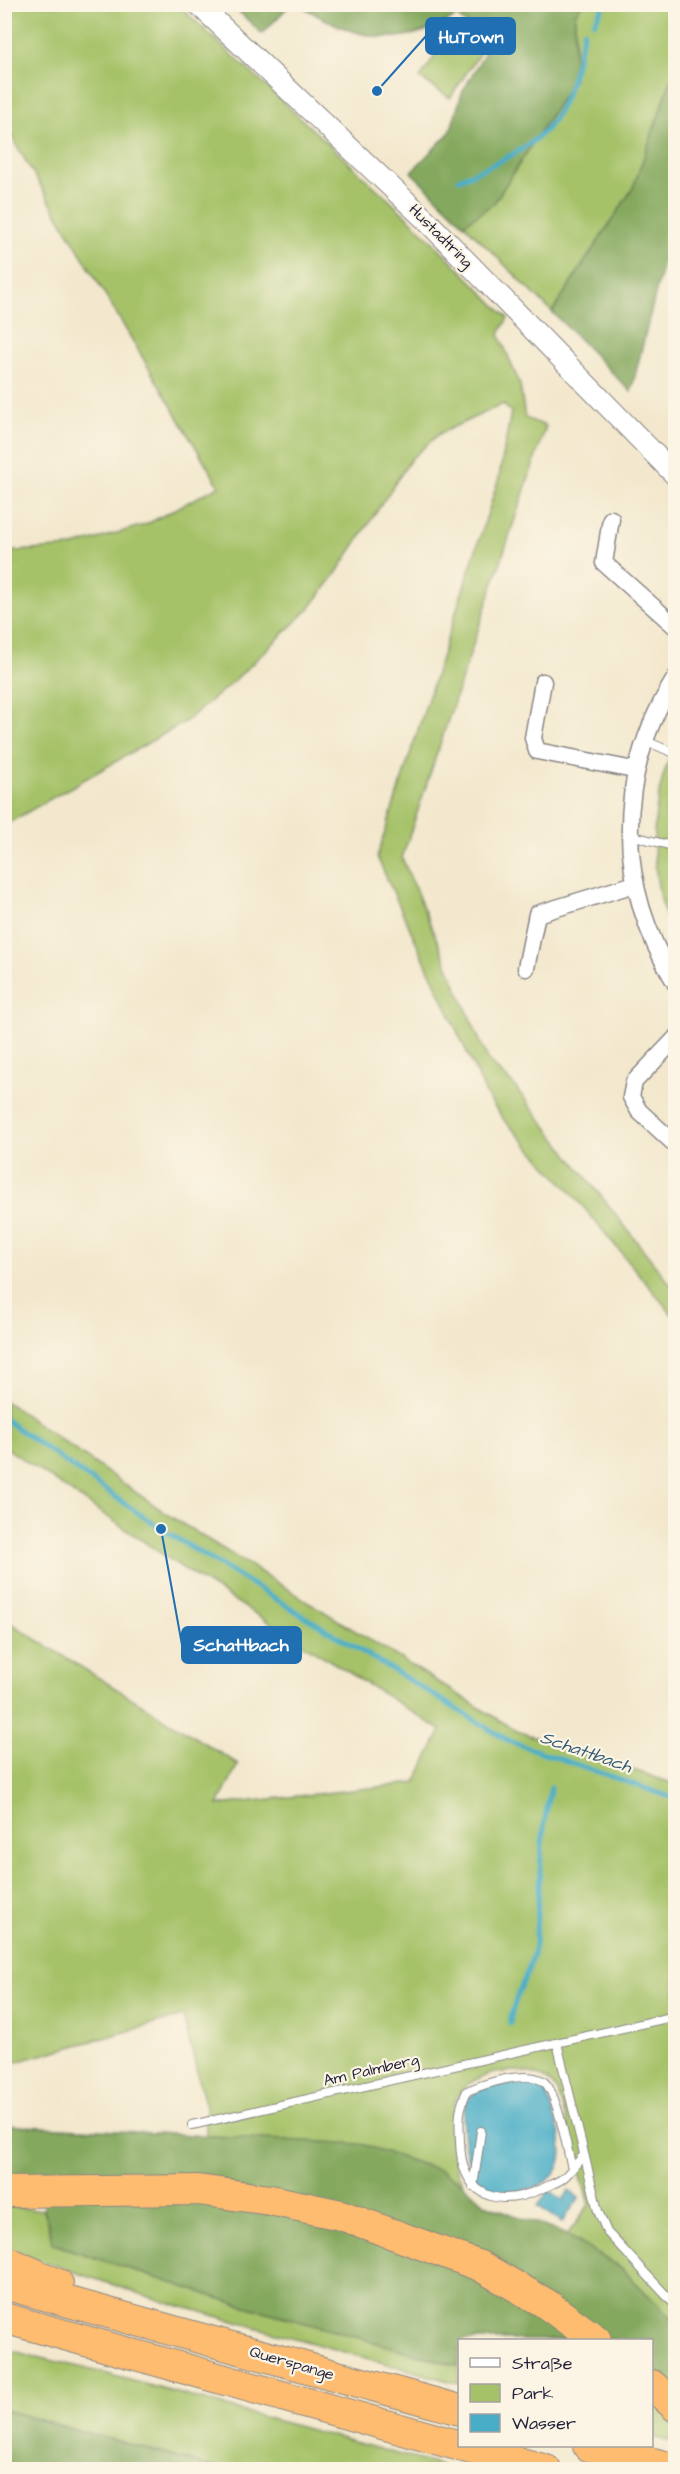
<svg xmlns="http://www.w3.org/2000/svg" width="680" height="2474" viewBox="0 0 680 2474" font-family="'Architects Daughter',sans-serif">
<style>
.green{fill:#a6c269;stroke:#647252;stroke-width:1.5}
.forest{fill:#84a85d;stroke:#53654c;stroke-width:1.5}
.water{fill:#48aec7;stroke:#356881;stroke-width:1.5}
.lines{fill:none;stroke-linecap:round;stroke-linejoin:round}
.stream{stroke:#48aec7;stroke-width:5}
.service-casing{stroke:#8a8584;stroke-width:10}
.minor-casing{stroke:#8a8584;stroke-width:19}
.tertiary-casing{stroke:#8a8584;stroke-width:23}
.motorway-casing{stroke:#8a8584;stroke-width:32}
.service{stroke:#fff;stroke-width:8}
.minor{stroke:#fff;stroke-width:16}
.tertiary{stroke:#fff;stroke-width:21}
.motorway{stroke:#fdbc70;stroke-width:30}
.labels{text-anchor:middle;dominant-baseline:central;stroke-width:4.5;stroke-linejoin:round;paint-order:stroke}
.street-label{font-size:16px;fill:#22223b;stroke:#fcf5e5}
.water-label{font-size:18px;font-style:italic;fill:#315a73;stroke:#fcf5e5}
.leader{fill:none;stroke:#1f6fb2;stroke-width:2}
.callout-dot{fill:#1f6fb2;stroke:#fcf5e5;stroke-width:2}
.callout{fill:#1f6fb2;stroke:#1f6fb2;stroke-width:2}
.callout-label{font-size:18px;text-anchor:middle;font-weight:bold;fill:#fff}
</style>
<rect width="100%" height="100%" fill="#fcf5e5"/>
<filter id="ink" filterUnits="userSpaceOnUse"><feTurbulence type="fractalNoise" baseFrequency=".0167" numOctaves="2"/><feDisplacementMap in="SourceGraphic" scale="12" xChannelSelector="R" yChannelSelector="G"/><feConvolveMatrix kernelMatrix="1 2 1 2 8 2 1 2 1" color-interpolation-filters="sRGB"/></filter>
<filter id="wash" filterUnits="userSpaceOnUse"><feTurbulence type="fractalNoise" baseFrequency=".008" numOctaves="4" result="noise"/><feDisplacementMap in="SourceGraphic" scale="24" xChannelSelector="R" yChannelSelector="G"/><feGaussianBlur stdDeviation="1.35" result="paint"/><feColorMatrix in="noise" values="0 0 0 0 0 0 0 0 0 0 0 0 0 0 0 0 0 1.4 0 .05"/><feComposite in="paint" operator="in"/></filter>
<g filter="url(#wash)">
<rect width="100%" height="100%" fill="#f3e8cd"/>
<g class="green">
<path d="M 5,5 L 178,5 L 417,226 L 508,318 L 499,334 L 520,385 L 525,418 L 546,426 L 402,858 L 489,1062 L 512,1083 L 675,1290 L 675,1318 L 571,1192 L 504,1120 L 487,1096 L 377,857 L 499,478 L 511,412 L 503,404 L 439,434 L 411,459 L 335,575 L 308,610 L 234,681 L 185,722 L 5,825 L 5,552 L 71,547 L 147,524 L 219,486 L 5,126 Z"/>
<path d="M 581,5 L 675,5 L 675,69 L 633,188 L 552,312 L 464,224 L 494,203 L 574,79 L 575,15 Z"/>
<path d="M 451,32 L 481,51 L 450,98 L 420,78 Z"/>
<path d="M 675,742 L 675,942 C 647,875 647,810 675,742 Z"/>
<path d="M 5,1401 L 173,1518 L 517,1731 L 675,1784 L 675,2322 L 622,2269 L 567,2235 L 589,2205 L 558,2092 C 542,2062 481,2067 461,2091 C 445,2109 452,2166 463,2184 L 439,2170 L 248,2138 L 206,2136 L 206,2107 L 183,2016 L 5,2065 L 4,1619 L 238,1764 L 218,1805 L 415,1783 L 441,1730 L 190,1573 L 5,1447 Z"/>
<path d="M 4,2206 L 44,2210 L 53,2244 L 221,2299 L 459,2366 L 459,2384 L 162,2301 L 5,2249 Z"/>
<path d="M 4,2349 L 104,2373 L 452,2469 L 219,2469 L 5,2410 Z"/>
<path d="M 652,2382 L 675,2387 L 675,2443 L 652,2437 Z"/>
</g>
<g class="forest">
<path d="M 232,5 L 290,5 L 262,34 Z"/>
<path d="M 346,5 C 365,9 386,12 405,4 L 581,5 L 575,15 L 574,79 L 494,203 L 464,224 L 411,172 L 450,132 L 462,93 L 485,52 L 482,37 L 457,16 C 398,51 356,40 300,5 Z"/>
<path d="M 675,69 L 675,231 L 665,255 L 631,392 L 552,312 L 633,188 Z"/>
<path d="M 5,2125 L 361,2144 L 439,2170 L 463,2184 L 485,2204 L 567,2235 L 622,2269 L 675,2322 L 675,2387 L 652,2382 L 652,2340 L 460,2340 L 459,2366 L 221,2299 L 53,2244 L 44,2210 L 45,2177 L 5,2175 Z"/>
<path d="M 4,2410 L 219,2469 L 5,2469 Z"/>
</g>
<g class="water">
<path d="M 519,2082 L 529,2082 L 545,2090 C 561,2132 582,2180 520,2191 C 509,2193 494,2196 484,2189 C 466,2177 454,2110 471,2096 C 484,2085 503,2085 519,2082 Z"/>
<path d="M 549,2190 L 563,2200 L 569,2191 L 579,2198 L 562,2222 L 538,2206 Z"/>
</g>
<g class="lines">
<g class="stream">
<path d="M 594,23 L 604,5"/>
<path d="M 459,179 C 551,141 562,128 584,31"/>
<path d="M 4,1419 L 161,1529 L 509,1741 L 676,1799"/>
<path d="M 510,2023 C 513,1995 532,1972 535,1944 C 540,1892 539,1838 551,1787"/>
</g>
</g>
</g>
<g filter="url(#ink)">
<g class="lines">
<g class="service-casing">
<g id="service">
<path d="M 644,740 L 676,754"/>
<path d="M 630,835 L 676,847"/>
<path d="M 557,2043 L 598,2211 L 607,2232 L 676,2306"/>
<path d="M 192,2125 L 676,2016"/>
<path d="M 572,2168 C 567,2150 557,2090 543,2081 C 525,2070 484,2084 467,2091 C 458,2110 459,2120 460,2141 C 461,2194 494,2210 541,2189 C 547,2186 556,2183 562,2179 C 570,2173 577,2162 584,2155"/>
<path d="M 473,2187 L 481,2131"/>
</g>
</g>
<g class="minor-casing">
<g id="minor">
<path d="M 611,519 L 604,563 L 676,627"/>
<path d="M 676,677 C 614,776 615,884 676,984"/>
<path d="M 543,682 L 533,738 L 537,751 L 634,770"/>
<path d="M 526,968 L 537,914 L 635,884"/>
<path d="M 676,1038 L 634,1082 L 631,1097 L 639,1111 L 676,1145"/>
</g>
</g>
<g class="tertiary-casing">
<path id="tertiary" d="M 198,4 L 427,221 L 676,476"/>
</g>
<g class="motorway-casing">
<g id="motorway">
<path d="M 4,2192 L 198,2190 L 270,2200 L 341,2215 L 480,2266 L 545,2303 L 596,2340"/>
<path d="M 4,2260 L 58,2284"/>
<path d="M 4,2284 L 460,2410"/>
<path d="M 4,2318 L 546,2470"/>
<path d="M 652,2385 L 676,2407"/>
<path d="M 588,2446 L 676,2469"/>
</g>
</g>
<use href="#service" class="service"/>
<use href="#minor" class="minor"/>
<use href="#tertiary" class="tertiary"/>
<use href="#motorway" class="motorway"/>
</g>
</g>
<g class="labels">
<g class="street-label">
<text transform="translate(441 236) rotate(45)">Hustadtring</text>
<text transform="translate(371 2070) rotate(-13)">Am Palmberg</text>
<text transform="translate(292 2363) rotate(16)">Querspange</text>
</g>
<g class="water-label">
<text transform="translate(586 1752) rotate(19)">Schattbach</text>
</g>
</g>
<path class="leader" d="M377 91L426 36M161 1529L182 1645"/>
<g class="callout-dot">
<circle cx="377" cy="91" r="6"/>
<circle cx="161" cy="1529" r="6"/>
</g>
<g class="callout">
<rect x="426" y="18" width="89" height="36" rx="6"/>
<rect x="182" y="1627" width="119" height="36" rx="6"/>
</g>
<g class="callout-label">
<text x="471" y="43">HuTown</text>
<text x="241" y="1651">Schattbach</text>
</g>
<rect width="680" height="2474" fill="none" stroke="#fcf5e5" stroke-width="24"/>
<rect x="458" y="2339" width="195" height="108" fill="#fcf5e5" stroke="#a5a1a1" stroke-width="1.5"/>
<rect x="470" y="2358" width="30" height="9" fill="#ffffff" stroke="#a5a1a1" stroke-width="1.5"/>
<text x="512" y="2369" font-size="18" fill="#22223b">Straße</text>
<rect x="470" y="2384" width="30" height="18" fill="#a6c269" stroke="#a5a1a1" stroke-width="1.5"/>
<text x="512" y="2399" font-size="18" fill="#22223b">Park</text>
<rect x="470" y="2414" width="30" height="18" fill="#48aec7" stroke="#a5a1a1" stroke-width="1.5"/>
<text x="512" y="2429" font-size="18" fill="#22223b">Wasser</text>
</svg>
